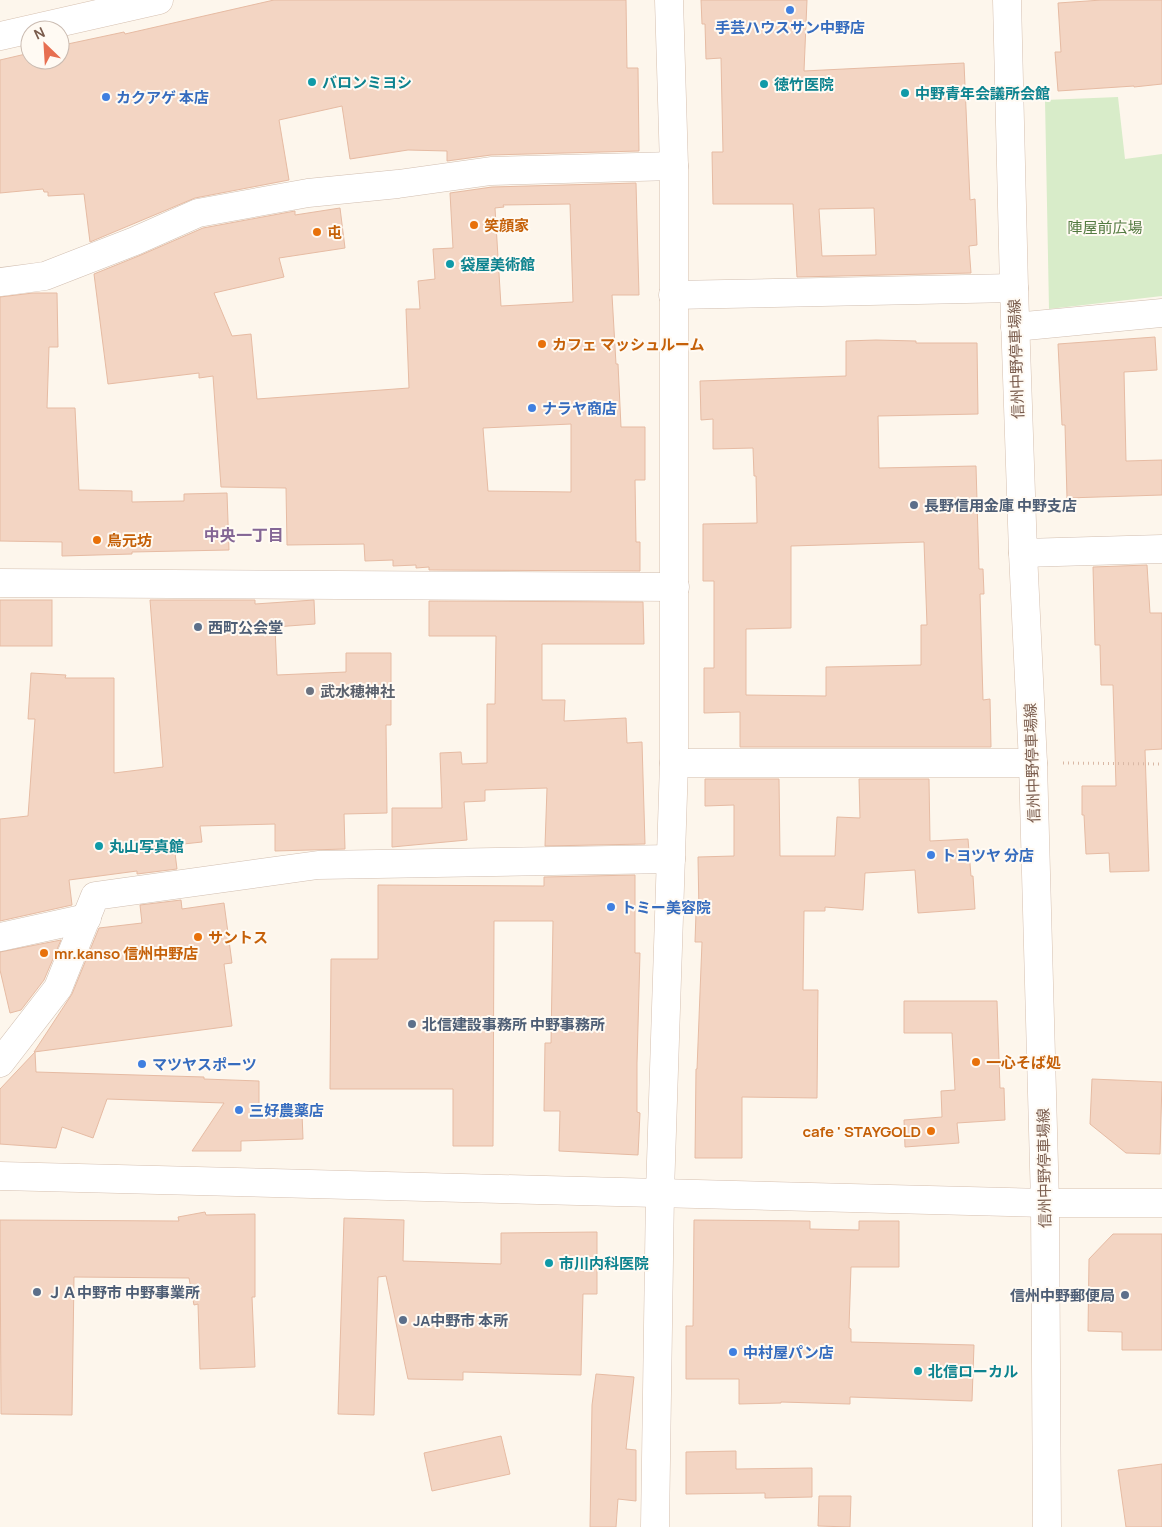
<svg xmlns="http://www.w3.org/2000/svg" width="1162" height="1527" viewBox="0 0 1162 1527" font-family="Manrope,'Noto Sans JP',sans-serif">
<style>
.green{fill:#d8ecc9}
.building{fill:#f3d5c3;stroke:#e6bba3;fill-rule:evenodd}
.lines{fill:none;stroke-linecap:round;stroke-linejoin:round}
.street-casing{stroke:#d1beb0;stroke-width:29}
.secondary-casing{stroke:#d6c0b0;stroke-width:29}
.path{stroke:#d9b8a5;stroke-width:3;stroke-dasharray:1 4;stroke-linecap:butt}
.street{stroke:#fff;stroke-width:28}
.secondary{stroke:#fff;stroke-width:28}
.shop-dot{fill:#3f7fe0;stroke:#fffaf3;stroke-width:2}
.culture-dot{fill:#0f9aa8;stroke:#fffaf3;stroke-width:2}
.food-dot{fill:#e8710a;stroke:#fffaf3;stroke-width:2}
.service-dot{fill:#5c6f8a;stroke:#fffaf3;stroke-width:2}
.worship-dot{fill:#6b7280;stroke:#fffaf3;stroke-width:2}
.labels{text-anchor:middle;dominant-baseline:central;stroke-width:4;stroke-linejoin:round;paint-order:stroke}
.shop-label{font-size:15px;font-weight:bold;fill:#366cbe;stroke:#fffaf3;text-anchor:start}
.culture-label{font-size:15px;font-weight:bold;fill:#0d838f;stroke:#fffaf3;text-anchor:start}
.food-label{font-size:15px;font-weight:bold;fill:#c56008;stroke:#fffaf3;text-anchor:start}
.park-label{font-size:15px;fill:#537a41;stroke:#fffaf3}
.street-label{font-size:15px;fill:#7a5c4d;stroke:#fffaf3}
.service-label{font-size:15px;font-weight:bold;fill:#4e5e75;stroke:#fffaf3;text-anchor:start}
.worship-label{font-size:15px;font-weight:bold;fill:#5b616d;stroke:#fffaf3;text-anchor:start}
.neighbourhood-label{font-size:16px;font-weight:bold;fill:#846695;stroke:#fffaf3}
</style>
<rect width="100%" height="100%" fill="#fdf6ec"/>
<path class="green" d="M 1118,97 L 1125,159 L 1162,154 L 1162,296 L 1049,309 L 1045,100 Z"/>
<g class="building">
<path d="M 274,0 L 626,0 L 627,68 L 638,68 L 639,151 L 491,155 L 447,161 L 447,151 L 408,150 L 350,159 L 342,106 L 279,120 L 289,180 L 195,198 L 90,242 L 84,194 L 48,196 L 48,192 L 44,192 L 43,189 L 0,193 L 0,60 L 30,53 L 30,60 L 60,60 L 60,46 L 63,45 L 124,32 L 125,34 Z"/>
<path d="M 701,0 L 807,0 L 804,71 L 964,63 L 970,200 L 975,199 L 977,245 L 969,246 L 971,273 L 797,277 L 793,204 L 713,204 L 712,152 L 723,152 L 721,58 L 706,59 L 705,24 L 702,24 ZM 874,208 L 876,255 L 822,256 L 819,209 Z"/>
<path d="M 1102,0 L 1162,0 L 1162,84 L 1134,87 L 1134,86 L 1058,91 L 1055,52 L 1061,52 L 1058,3 Z"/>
<path d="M 636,183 L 639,295 L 612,295 L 616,364 L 618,364 L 621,427 L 645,427 L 645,480 L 635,480 L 636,542 L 640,542 L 640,571 L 429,570 L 429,567 L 416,568 L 416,565 L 393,566 L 393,560 L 365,561 L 364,544 L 287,545 L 286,488 L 221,487 L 213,376 L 199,378 L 199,373 L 108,384 L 94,274 L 141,255 L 203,228 L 295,211 L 295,215 L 340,208 L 345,248 L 279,258 L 284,277 L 214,293 L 232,336 L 251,334 L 257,399 L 409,388 L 406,309 L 420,309 L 418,281 L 435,279 L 433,249 L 453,248 L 450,193 L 492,187 ZM 570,204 L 573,302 L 501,306 L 495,208 L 504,207 L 503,205 ZM 571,424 L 571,492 L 488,491 L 483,428 Z"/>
<path d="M 33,293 L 57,293 L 58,347 L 49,347 L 47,408 L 75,408 L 79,490 L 132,491 L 132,502 L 184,501 L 184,494 L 227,493 L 229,550 L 132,552 L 132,554 L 62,556 L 62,542 L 0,541 L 0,297 Z"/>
<path d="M 1155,337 L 1157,370 L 1124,372 L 1126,461 L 1162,460 L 1162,495 L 1067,498 L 1065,425 L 1062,425 L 1058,344 Z"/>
<path d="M 876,340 L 916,341 L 916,343 L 977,343 L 978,414 L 878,416 L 879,468 L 976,466 L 979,569 L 983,569 L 984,594 L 980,594 L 983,700 L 990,699 L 991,747 L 740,747 L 740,712 L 704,713 L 704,668 L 714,668 L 714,581 L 703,581 L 703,524 L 757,523 L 756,476 L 754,476 L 753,448 L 713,449 L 713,419 L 701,420 L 700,381 L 846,376 L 846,341 ZM 924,542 L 927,625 L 921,625 L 921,665 L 826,667 L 826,696 L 746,695 L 746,629 L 791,628 L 791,546 Z"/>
<path d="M 1147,565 L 1150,613 L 1162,613 L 1162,749 L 1145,750 L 1149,871 L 1110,872 L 1109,853 L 1086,854 L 1084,815 L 1082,815 L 1082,786 L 1116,786 L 1113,685 L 1101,685 L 1100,645 L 1095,645 L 1093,567 Z"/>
<rect x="0" y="600" width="52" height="46"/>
<path d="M 150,600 L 255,600 L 255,604 L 314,600 L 315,624 L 275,627 L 277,675 L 346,672 L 346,653 L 391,653 L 391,725 L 386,725 L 387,813 L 344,814 L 345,849 L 275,851 L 275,824 L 200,826 L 202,842 L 174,845 L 177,869 L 137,874 L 137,871 L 69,880 L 72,905 L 0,921 L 0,819 L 28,816 L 35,719 L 28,719 L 31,673 L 66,675 L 65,678 L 114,678 L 114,773 L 163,767 Z"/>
<path d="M 429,601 L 643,602 L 644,644 L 542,644 L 542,700 L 565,700 L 564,721 L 626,718 L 627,743 L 642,742 L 645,844 L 545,846 L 547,788 L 485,790 L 485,801 L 464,802 L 467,840 L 392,847 L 392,808 L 442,808 L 440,753 L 461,752 L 462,764 L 487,763 L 487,704 L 495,704 L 496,636 L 429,636 Z"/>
<path d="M 705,779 L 779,779 L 780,856 L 835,856 L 837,817 L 860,818 L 859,779 L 929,779 L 930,841 L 968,839 L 971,876 L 973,876 L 975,909 L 918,913 L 915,870 L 865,873 L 863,910 L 825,907 L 825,911 L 804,911 L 803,990 L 818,990 L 817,1098 L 742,1097 L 742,1158 L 695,1158 L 696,1069 L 697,1069 L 702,942 L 695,942 L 696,913 L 699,913 L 698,857 L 734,856 L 734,805 L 705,806 Z"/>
<path d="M 635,875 L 635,953 L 640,953 L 637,1063 L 637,1112 L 640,1113 L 638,1155 L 559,1151 L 560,1111 L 544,1111 L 545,1043 L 551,1043 L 553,921 L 494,921 L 493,1146 L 453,1146 L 453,1089 L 330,1089 L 331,959 L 378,959 L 378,885 L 544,886 L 544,877 Z"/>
<path d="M 181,900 L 182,909 L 224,903 L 232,963 L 224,964 L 232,1026 L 34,1052 L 72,994 L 99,928 L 142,923 L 140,905 Z"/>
<path d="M 61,940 L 44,980 L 21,1010 L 10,1013 L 0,970 L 0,952 Z"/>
<path d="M 904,1001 L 997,1001 L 1000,1088 L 1004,1088 L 1005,1120 L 957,1123 L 959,1143 L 905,1147 L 904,1120 L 942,1117 L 941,1091 L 955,1090 L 952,1033 L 904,1033 Z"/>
<path d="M 35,1052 L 36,1072 L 204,1077 L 204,1079 L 259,1081 L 259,1114 L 302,1113 L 303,1139 L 241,1141 L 241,1151 L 192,1151 L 224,1103 L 107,1099 L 93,1138 L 62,1127 L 56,1148 L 0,1144 L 0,1089 Z"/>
<path d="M 1092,1079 L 1162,1082 L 1160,1154 L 1126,1153 L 1090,1124 Z"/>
<path d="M 205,1212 L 206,1215 L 255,1214 L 255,1297 L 252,1297 L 255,1367 L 200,1369 L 198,1304 L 194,1305 L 189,1278 L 74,1277 L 72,1415 L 1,1414 L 0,1220 L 179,1221 L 178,1217 Z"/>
<path d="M 344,1218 L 404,1220 L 403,1261 L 501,1264 L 501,1233 L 597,1232 L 597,1294 L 583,1294 L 581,1375 L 463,1372 L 463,1380 L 408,1379 L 386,1276 L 378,1277 L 374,1415 L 338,1414 Z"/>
<path d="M 694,1220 L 810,1221 L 810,1229 L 859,1230 L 859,1221 L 899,1221 L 899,1267 L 851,1267 L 849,1328 L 851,1329 L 851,1342 L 974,1345 L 972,1401 L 850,1397 L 850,1404 L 781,1402 L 781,1403 L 739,1404 L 739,1379 L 686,1379 L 686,1326 L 693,1326 Z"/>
<path d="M 1113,1234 L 1162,1234 L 1162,1350 L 1122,1350 L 1122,1332 L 1088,1331 L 1089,1259 Z"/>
<path d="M 596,1374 L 634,1377 L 626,1449 L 636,1450 L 636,1501 L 618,1499 L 616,1527 L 590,1527 L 592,1405 Z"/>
<path d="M 501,1436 L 510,1474 L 432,1491 L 424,1453 Z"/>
<path d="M 736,1451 L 736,1469 L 812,1468 L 812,1497 L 765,1498 L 765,1493 L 686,1494 L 686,1452 Z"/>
<path d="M 1162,1464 L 1162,1527 L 1126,1527 L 1118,1470 Z"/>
<path d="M 819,1496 L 851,1496 L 850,1527 L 818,1526 Z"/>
</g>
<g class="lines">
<g class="street-casing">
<g id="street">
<path d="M 0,282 L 45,276 L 135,241 L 198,213 L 308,193 L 398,184 L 491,171 L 674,166"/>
<path d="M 673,295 L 1014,288"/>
<path d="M 1015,327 L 1162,313"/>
<path d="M 1023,553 L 1162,549"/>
<path d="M 0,583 L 675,587"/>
<path d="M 674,763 L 1033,763"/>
<path d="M 0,937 L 87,918"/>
<path d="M 0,1063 L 58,988 L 95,896 L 318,865 L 671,859"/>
</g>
</g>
<g class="secondary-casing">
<g id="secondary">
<path d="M 1007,0 L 1014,288 L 1023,553 L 1033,763 L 1045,1203 L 1047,1527"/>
<path d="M 0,36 L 159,0"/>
<path d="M 0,1176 L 1045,1203 L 1162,1203"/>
<path d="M 655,1527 L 660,1192 L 674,763 L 674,166 L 669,0"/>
</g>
</g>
<path class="path" d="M 1063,763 L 1162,764"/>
<use href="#street" class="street"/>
<use href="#secondary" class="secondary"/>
</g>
<g class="shop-dot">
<circle cx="790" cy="10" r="5"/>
<circle cx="106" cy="97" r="5"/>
<circle cx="532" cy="408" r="5"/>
<circle cx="931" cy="855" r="5"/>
<circle cx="611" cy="907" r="5"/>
<circle cx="142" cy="1064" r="5"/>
<circle cx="239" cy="1110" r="5"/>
<circle cx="733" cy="1352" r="5"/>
</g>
<g class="culture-dot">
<circle cx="312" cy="82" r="5"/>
<circle cx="764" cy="84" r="5"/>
<circle cx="905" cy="93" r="5"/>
<circle cx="450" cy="264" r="5"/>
<circle cx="99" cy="846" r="5"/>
<circle cx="549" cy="1263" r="5"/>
<circle cx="918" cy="1371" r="5"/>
</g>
<g class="food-dot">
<circle cx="474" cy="225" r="5"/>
<circle cx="317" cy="232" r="5"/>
<circle cx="542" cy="344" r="5"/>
<circle cx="97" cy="540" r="5"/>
<circle cx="198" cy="937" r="5"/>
<circle cx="44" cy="953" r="5"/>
<circle cx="976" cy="1062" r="5"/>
<circle cx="931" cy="1131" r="5"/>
</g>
<g class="service-dot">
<circle cx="914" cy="505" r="5"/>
<circle cx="198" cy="627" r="5"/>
<circle cx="412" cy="1024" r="5"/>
<circle cx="37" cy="1292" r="5"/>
<circle cx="1125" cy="1295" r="5"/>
<circle cx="403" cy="1320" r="5"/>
</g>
<circle class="worship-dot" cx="310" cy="691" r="5"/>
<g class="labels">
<g class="shop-label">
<text x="790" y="27" text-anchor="middle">手芸ハウスサン中野店</text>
<text x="116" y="97">カクアゲ 本店</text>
<text x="542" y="408">ナラヤ商店</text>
<text x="941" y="855">トヨツヤ 分店</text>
<text x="621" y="907">トミー美容院</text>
<text x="152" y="1064">マツヤスポーツ</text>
<text x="249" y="1110">三好農薬店</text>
<text x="743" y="1352">中村屋パン店</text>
</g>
<g class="culture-label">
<text x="322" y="82">バロンミヨシ</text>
<text x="774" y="84">徳竹医院</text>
<text x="915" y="93">中野青年会議所会館</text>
<text x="460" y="264">袋屋美術館</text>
<text x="109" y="846">丸山写真館</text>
<text x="559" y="1263">市川内科医院</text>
<text x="928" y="1371">北信ローカル</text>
</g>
<g class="food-label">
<text x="484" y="225">笑顔家</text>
<text x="327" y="232">屯</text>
<text x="552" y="344">カフェ マッシュルーム</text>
<text x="107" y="540">鳥元坊</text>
<text x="208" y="937">サントス</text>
<text x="54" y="953">mr.kanso 信州中野店</text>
<text x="986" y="1062">一心そば処</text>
<text x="921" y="1131" text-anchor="end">cafe ' STAYGOLD</text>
</g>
<g class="park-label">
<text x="1105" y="227">陣屋前広場</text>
</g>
<g class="street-label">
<text transform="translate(1016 359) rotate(-92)">信州中野停車場線</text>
<text transform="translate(1032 763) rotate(-92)">信州中野停車場線</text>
<text transform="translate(1044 1168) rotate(-91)">信州中野停車場線</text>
</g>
<g class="service-label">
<text x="924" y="505">長野信用金庫 中野支店</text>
<text x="208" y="627">西町公会堂</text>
<text x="422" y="1024">北信建設事務所 中野事務所</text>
<text x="47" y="1292">ＪＡ中野市 中野事業所</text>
<text x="1115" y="1295" text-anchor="end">信州中野郵便局</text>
<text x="413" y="1320">JA中野市 本所</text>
</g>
<g class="worship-label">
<text x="320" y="691">武水穂神社</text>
</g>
<g class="neighbourhood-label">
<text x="244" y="535">中央一丁目</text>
</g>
</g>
<g transform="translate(45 45) rotate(335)"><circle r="24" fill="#fffaf3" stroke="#cabbb1"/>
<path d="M0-4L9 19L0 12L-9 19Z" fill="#e76f51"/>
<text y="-8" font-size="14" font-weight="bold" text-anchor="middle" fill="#7a5c4d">N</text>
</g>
</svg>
